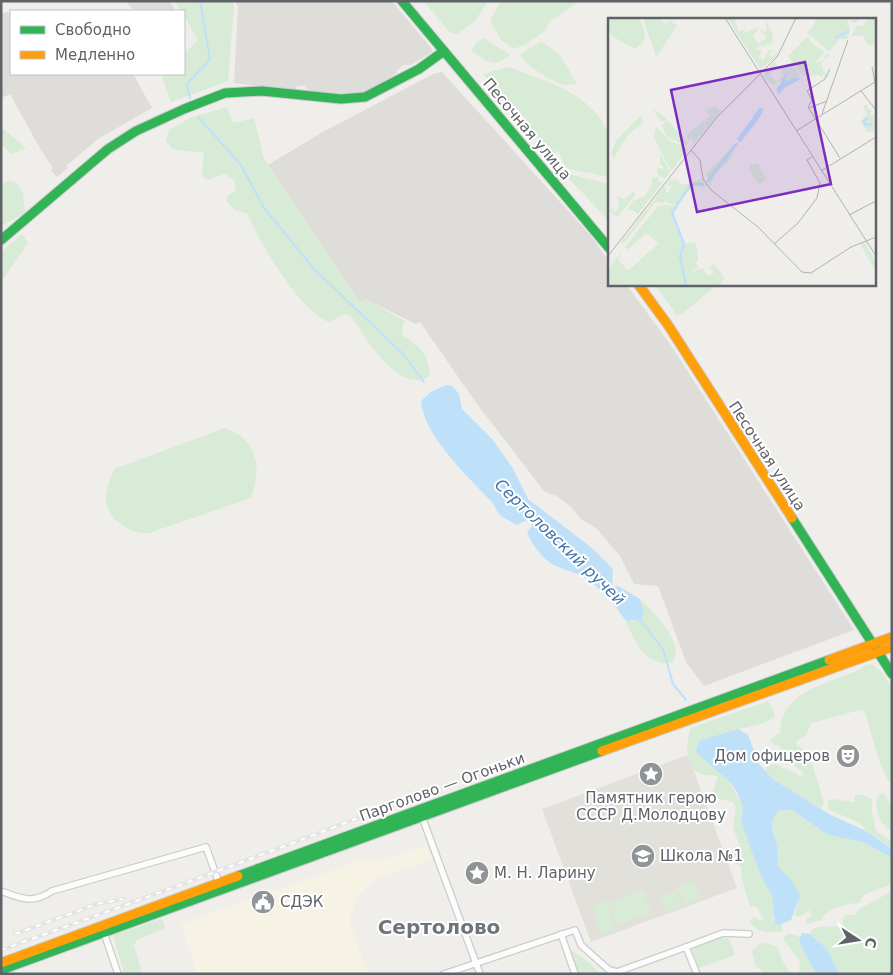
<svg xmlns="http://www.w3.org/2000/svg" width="893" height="975" viewBox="0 0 893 975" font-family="'DejaVu Sans',sans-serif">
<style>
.commercial{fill:#f7f3e4}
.industrial{fill:#dfddda}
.education{fill:#e2e0da}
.green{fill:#d8ebd6}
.water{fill:#bfe0f9}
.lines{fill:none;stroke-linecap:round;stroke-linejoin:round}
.stream{stroke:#bfe0f9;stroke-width:2}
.street-casing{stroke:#cbcccc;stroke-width:8}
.fast-casing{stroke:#cacacb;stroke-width:11}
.slow-casing{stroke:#cacacb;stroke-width:11}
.street{stroke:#fdfcfc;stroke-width:5.5}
.fast{stroke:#30b455;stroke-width:9}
.slow{stroke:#ff9f0a;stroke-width:9}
.rail-casing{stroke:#e4e4e4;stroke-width:4}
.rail{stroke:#fff;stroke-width:2;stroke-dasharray:5.5;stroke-linecap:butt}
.labels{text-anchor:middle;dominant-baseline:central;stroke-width:4;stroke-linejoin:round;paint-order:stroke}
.street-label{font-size:15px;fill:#5f6368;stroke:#fff}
.poi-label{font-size:15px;fill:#5f6368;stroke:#fff;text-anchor:start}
.water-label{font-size:16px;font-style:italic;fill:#4174aa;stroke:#fff}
.district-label{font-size:20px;font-weight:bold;fill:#70757a;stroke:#fff}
.inset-river{fill:none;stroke:#bfe0f9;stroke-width:2.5}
.inset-road{fill:none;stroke:#b1b2b2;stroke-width:1}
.view{fill:#7b2cbf;fill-opacity:0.15;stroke:#7b2cbf;stroke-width:2.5}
.inset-edge{fill:none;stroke:#5f6368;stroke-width:2.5}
</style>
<rect width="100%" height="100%" fill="#efeeea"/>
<path class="commercial" d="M 427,845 L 432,860 L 379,877 L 357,896 L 349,921 L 368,974 L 197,974 L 181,924 L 364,859 L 381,861 Z"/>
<g class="industrial">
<path d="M 126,1 L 169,1 L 175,9 L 173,11 L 134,11 Z"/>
<path d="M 235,1 L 392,1 L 431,48 L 432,52 L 411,65 L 404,65 L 397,70 L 397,73 L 361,95 L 309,91 L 304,86 L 297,86 L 296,91 L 234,83 L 238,7 Z"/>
<path d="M 8,12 L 11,16 L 11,74 L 133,74 L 152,108 L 98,139 L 66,166 L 68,168 L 57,177 L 51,170 L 53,168 L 41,150 L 10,94 L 1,98 L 1,14 Z"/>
<path d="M 442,72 L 591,236 L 609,261 L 609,284 L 626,284 L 672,347 L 854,630 L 704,686 L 686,662 L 658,586 L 634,584 L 620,556 L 596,528 L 582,520 L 571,507 L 558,497 L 544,491 L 477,404 L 420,322 L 416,324 L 365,299 L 360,303 L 268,165 L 321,133 L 433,74 Z"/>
</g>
<path class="education" d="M 688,755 L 737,888 L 591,942 L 542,809 Z"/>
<g class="green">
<path d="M 175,1 L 231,1 L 234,6 L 228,81 L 171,102 L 162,76 L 184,74 L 184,54 L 198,40 L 184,16 L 184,11 L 181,11 Z"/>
<path d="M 424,1 L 488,1 L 475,21 L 457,34 L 449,32 Z"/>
<path d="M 501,1 L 580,1 L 549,22 L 545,31 L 528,43 L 514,49 L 501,40 L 490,21 Z"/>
<path d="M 483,38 L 511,55 L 497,63 L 487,61 L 471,51 L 475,44 Z"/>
<path d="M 541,41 L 560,55 L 577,84 C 572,84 566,86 561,84 C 551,81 524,64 520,55 Z"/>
<path d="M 508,67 C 546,81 593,93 609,135 C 613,146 609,165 609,177 L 564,168 L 559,151 L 552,155 L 483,74 Z"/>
<path d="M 227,107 L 233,123 L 254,118 L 264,159 L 360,302 L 365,299 L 405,321 L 402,328 L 403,335 C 421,348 428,353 430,376 C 398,396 366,337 350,316 L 345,314 L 329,322 C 301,313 258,240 247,213 L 236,211 L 226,201 L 228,195 L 236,190 L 234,180 L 225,174 L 207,180 L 202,175 L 204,153 L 172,149 L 166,141 L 169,130 L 190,118 Z"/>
<path d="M 1,127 L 26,148 L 12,154 L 1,144 Z"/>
<path d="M 564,173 L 609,184 L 609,222 L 607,219 Z"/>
<path d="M 8,181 L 17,183 L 23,194 L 25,213 L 1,226 L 1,187 Z"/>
<path d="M 22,234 L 28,243 L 1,282 L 1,252 Z"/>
<path d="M 655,284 L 717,284 L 717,285 L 683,313 L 677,316 Z"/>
<path d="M 225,428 C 258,440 262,467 251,498 L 149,533 C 131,535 104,518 106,496 C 107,488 111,478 114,469 Z"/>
<path d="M 640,599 C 655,615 684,639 673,663 C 645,666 635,643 626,621 L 634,622 L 644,614 Z"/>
<path d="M 872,664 L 882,672 L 892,688 L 892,782 L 889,782 L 880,764 L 865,712 L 860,710 L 811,723 L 806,736 L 796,741 L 797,746 L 809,753 L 824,803 L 821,808 L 780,785 L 765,771 L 768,766 L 775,764 L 803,777 L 803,772 L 788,762 L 779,745 L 774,745 L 770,740 L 780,732 C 782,697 809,690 838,678 C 849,673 856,673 865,665 Z"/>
<path d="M 768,701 L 775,714 L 774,718 L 758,725 L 732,730 L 732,785 L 743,808 L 741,820 L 751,850 L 763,881 L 772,895 L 775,908 L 773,920 L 779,925 L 782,924 L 783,931 C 771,934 757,933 750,922 L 754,917 L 759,920 L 763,919 L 757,907 L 750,906 L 741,876 L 741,866 L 732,862 L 730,856 L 733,850 L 740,848 L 733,827 L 736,807 L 732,802 L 716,798 L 713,790 L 718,777 L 713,775 C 686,779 683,747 691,728 Z"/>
<path d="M 883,793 L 892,806 L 892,832 C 880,824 873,809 878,795 Z"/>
<path d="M 855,795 L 863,795 L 872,799 L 872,813 L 876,831 L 891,841 L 890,847 L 866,831 L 861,824 L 828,809 L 828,802 L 832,799 L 854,802 Z"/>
<path d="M 780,810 L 792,810 L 828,835 L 863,842 L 892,858 L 892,884 L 865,894 L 859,903 C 847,903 826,909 821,920 L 807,924 L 806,920 L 812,915 L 809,910 L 800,917 L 794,916 L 798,904 L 792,881 L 778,866 C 778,860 778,853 777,846 C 773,832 767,821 780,810 Z"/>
<path d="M 694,881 L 700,899 L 684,904 L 678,887 Z"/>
<path d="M 643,890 L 651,912 L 616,926 L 608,904 Z"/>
<path d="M 676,891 L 682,907 L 667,912 L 661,896 Z"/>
<path d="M 892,891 L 892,974 L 839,974 L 827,949 L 810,934 L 812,929 L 819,927 L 841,926 L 845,915 L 855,915 L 858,910 Z"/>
<path d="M 605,900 L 615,930 L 602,934 L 592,905 Z"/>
<path d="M 162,919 L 165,928 L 137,940 L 134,945 L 142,974 L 124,974 L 113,935 Z"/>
<path d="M 788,934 L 799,936 L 816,974 L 799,974 L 800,962 L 783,938 Z"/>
<path d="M 720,937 L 729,939 L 735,955 L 699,968 L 692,948 Z"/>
<path d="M 762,942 L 778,947 L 782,960 L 791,974 L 766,974 L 755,965 L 752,951 Z"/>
<path d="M 571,950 L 589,962 L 600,974 L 579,974 Z"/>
</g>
<g class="water">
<path d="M 446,385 L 452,386 L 459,394 L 462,409 L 492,439 L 512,467 L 528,499 L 592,548 L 613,569 L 612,588 L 618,586 L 640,599 L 644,614 L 641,620 L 626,621 L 609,598 L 609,591 L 607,588 L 600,591 C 588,574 571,573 554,565 C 542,559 532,544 527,533 L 532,526 L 531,523 L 527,520 L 517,525 C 512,522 505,519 500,515 C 497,512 495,506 492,502 C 468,477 424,436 421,401 L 431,392 Z"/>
<path d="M 738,729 L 748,735 L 759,764 L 774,780 L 831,815 L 866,831 L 892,849 L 892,858 L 863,842 L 828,835 L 792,810 L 780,810 C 767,821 773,832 777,846 C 778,853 778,860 778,866 L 792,881 L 800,896 L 791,920 L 779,925 L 775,924 L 772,895 L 763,881 L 751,850 L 741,820 L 743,808 L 737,792 L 732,784 L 696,752 L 699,741 Z"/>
<path d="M 802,933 L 810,934 L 827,949 L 839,974 L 816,974 L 799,941 Z"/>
</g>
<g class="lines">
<g class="stream">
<path d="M 190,98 L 187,84 L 210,59 L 200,1"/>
<path d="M 198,117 L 241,165 L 264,208 L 315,270 L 404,355 L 424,382"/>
<path d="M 639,619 L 663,649 L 673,684 L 686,700"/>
</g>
<g class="street-casing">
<g id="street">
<path d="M 421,814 L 480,974"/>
<path d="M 1,891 C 22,899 33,904 52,891 L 206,847 L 219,883"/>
<path d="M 103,930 L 118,974"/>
<path d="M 561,934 L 575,974"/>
<path d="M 686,947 L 723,933 L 749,934"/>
<path d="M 444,974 L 575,930 L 581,945 L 609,970 L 617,972 L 686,947 L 697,974"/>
</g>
</g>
<g class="fast-casing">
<g id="fast">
<path d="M 402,1 L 609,248"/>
<path d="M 1,240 L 108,149 L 136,131 L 184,109 L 225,93 L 262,91 L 341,99 L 365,97 L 419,69 L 444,51"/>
<path d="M 792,518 L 892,674"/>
<path d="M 238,876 L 829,660"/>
<path d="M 1,970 L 602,751"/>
</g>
</g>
<g class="slow-casing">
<g id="slow">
<path d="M 638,284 L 668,325 L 792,518"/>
<path d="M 829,660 L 892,637"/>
<path d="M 602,751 L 892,647"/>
<path d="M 1,963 L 238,876"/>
</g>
</g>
<use href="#street" class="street"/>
<use href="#fast" class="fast"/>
<use href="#slow" class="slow"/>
<g class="rail-casing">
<g id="rail">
<path d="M 15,934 L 97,904 L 123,899"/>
<path d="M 1,950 C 134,902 267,854 399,802"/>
</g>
</g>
<use href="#rail" class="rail"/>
</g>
<defs>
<g id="theatre-disc" transform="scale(1.25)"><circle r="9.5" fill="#919496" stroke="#fff"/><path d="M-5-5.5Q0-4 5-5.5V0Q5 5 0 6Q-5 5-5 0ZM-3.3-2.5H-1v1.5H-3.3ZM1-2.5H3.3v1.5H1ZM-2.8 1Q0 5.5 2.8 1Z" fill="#fff"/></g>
<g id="sight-disc" transform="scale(1.25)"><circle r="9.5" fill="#919496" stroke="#fff"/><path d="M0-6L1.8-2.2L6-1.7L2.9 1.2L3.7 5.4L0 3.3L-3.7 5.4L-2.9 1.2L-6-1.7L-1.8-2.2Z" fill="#fff"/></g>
<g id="school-disc" transform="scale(1.25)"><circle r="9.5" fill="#919496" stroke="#fff"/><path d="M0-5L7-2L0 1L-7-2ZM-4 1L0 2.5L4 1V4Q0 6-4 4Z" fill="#fff"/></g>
<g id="civic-disc" transform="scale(1.25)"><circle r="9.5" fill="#919496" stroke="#fff"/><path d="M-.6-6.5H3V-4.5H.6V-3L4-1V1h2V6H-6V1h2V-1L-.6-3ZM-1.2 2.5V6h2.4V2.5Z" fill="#fff"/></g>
</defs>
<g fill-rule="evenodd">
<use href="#theatre-disc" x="848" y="756"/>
<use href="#sight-disc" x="651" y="774"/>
<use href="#school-disc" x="643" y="856"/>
<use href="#sight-disc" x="477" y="873"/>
<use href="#civic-disc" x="263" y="902"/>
</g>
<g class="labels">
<g class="street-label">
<text transform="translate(527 129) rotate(50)">Песочная улица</text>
<text transform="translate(767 456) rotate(57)">Песочная улица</text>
<text transform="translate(442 787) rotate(-20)">Парголово — Огоньки</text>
</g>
<g class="poi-label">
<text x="830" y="756" text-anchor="end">Дом офицеров</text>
<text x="651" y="798" text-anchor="middle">Памятник герою<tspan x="651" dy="17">СССР Д.Молодцову</tspan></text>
<text x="660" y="856">Школа №1</text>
<text x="494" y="873">М. Н. Ларину</text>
<text x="280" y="902">СДЭК</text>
</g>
<g class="water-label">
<text transform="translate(560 542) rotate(44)">Сертоловский ручей</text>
</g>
<g class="district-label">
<text x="439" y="927">Сертолово</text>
</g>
</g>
<g transform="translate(608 18)">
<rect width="268" height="268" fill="#efeeea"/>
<path d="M 0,0 L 31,0 L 37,15 L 35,25 L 27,31 L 2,17 ZM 35,0 L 51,0 L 57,6 L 62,2 L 69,8 L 48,39 ZM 119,0 L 126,0 L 131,14 L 138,11 L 134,16 L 151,9 L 145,19 L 151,26 L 159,20 L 152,12 L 159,14 L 158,2 L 165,17 L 164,27 L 160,24 L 161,28 L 158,25 L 156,30 L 154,27 L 147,31 L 154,32 L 151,38 L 155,43 L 160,33 L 166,32 L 160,37 L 165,39 L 171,32 L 167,40 L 152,51 ZM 210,0 L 249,0 L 251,3 L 246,5 L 239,1 L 242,11 L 239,21 L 231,21 L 221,34 L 200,15 ZM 260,0 L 267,0 L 267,25 L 264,27 L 260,27 L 255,18 L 243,18 L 249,8 L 255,8 ZM 200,18 L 204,25 L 217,34 L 207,45 L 214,43 L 218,35 L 222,38 L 218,39 L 211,49 L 215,47 L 215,53 L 220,57 L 216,59 L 214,55 L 215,61 L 211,57 L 203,58 L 197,64 L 200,56 L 194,58 L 203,47 L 193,56 L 180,38 ZM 167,43 L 170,50 L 161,56 L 168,64 L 175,58 L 172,50 L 177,46 L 174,51 L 179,48 L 172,67 L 172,62 L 165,67 L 155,57 ZM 182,45 L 192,57 L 178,65 L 177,62 ZM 259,86 L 260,91 L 264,93 L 262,97 L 267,97 L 266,114 L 259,114 L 253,103 L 259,96 L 255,89 ZM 107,88 L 113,93 L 85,126 L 84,118 L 81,122 L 79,119 L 80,116 L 96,102 L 96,111 L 97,101 L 102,99 L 98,92 ZM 45,91 L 56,98 L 80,125 L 78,127 L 60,120 L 54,108 L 57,102 L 53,104 ZM 32,98 L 36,104 L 20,117 L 6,140 L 3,136 L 8,123 ZM 48,109 L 62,123 L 80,131 L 63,153 L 46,119 ZM 128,125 L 123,141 L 107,157 L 102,168 L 98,156 ZM 52,135 L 62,154 L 57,161 L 49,156 L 50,150 L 57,151 L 52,146 ZM 150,146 L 158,160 L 154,165 L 150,165 L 141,151 L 143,147 ZM 51,159 L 51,164 L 55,164 L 30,196 L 20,190 L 25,183 L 37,178 L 43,169 L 44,160 ZM 64,160 L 65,164 L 67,161 L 76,167 L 94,161 L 98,168 L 95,170 L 89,166 L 80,174 L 77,173 L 69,188 L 59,185 L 58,181 L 57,185 L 48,184 L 15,226 L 13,224 L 57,168 L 59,176 L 65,166 L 61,169 L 59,166 ZM 26,173 L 27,177 L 10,199 L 1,193 L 4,190 L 6,195 L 11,189 L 9,178 L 16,181 ZM 60,187 L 67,189 L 63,197 L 75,226 L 87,224 L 90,234 L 90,244 L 86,244 L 91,249 L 80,255 L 95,250 L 99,258 L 106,255 L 101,250 L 106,246 L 117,260 L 112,267 L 0,267 L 0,251 L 15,232 L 10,241 L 20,253 L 51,225 L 38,215 L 19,232 L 17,229 L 50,188 ZM 256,224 L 267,242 L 267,252 L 252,226 Z" fill="#d8ebd6"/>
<path d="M 180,46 L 177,64 L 188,59 L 193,61 L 176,70 L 171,77 L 168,71 L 173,66 ZM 152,89 L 156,91 L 150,102 L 132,125 L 129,121 Z" fill="#bfe0f9"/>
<path class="inset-river" d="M 227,20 L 241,13M 260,100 L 255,104 L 257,107 L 264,106M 99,164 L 129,125M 78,268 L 72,238 L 76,226 L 64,195 L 82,167 L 96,166"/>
<path class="inset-road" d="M 117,0 L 268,238M 264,49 L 267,64M 222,51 L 217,61 L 199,73 L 204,82 L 200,89 L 232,140M 253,73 L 268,92M 201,90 L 219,83M 214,96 L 240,22M 188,113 L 267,64M 83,132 L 92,142 L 95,161 L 103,172 L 150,209 L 194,254 L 203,255 L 243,229 L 268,219M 213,153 L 268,119M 241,197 L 268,183M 166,226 L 190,205 L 209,180 L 212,165 L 199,142 L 204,139M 0,238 L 109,99 L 169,39 L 188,0"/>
<path class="view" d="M 197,44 L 223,166 L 89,194 L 63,72 Z"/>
<rect width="268" height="268" class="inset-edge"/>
</g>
<rect width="893" height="975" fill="none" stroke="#5f6368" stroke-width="5"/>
<rect x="10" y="10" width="175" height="65" fill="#ffffff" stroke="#bfc1c3"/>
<rect x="20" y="26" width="25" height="8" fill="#30b455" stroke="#bfc1c3"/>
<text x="55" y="35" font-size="15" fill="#5f6368">Свободно</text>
<rect x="20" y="51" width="25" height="8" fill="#ff9f0a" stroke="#bfc1c3"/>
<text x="55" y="60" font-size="15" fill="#5f6368">Медленно</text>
<g transform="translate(858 940) rotate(102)" stroke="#ffffff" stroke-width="4" paint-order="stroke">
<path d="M0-4L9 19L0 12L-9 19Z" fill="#5f6368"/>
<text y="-8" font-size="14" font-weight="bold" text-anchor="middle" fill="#5f6368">С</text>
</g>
</svg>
